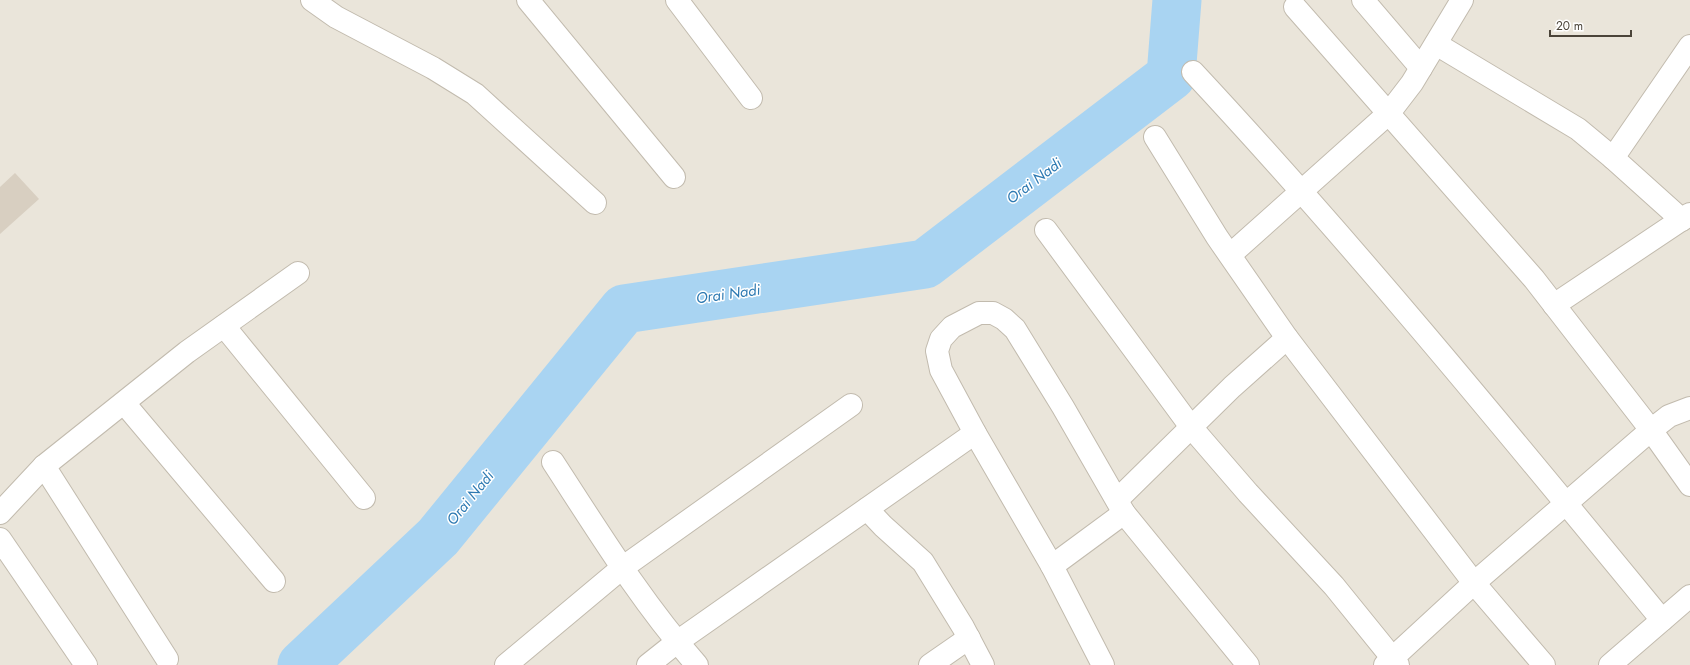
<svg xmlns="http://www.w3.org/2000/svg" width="1690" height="665" viewBox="0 0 1690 665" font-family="Jost,sans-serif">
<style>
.residential{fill:#eae5da}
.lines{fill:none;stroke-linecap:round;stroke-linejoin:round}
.river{stroke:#a9d4f2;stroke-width:49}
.building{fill:#d8cfc1}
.minor-casing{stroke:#c2bbae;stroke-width:24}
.minor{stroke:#fff;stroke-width:22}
.labels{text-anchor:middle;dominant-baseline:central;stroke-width:3;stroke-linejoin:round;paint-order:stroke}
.water-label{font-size:15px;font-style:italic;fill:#2e7ab2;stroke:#fff}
</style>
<rect width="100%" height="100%" fill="#f6f3ec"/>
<rect class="residential" x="0" y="0" width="1690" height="665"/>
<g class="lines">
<path class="river" d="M 302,665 L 438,537 L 624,309 L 925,264 L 1171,76 L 1177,0"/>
</g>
<path class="building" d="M 15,173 L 39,199 L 0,234 L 0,187 Z"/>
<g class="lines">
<g class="minor-casing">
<g id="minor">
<path d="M 312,0 L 336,17 L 433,68 L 475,94 L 595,203"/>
<path d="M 528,0 L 674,177"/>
<path d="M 677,0 L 751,98"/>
<path d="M 1363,0 L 1421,68"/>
<path d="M 1295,7 L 1534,279 L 1651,430 L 1690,485"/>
<path d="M 1436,44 L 1578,129 L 1613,158 L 1682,220"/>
<path d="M 1193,72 C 1357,248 1509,434 1662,620"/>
<path d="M 1155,137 L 1217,237 L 1287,338 L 1474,583 L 1544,665"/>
<path d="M 1613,158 L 1690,46"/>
<path d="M 1046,230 L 1191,427 L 1248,493 L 1334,586 L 1398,665"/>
<path d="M 1230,255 L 1389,113 L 1412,83 L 1462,0"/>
<path d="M 1554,305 L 1690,214"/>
<path d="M 224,326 L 364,498"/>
<path d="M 124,403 L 274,581"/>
<path d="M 553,462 C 598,531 642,603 697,665"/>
<path d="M 44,466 L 167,659"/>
<path d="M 1117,500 L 1232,387 L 1287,338"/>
<path d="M 867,509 L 883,526 L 923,562 L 963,627 L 983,665"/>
<path d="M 0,513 L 44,466 L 187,352 L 298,273"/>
<path d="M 0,539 L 86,665"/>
<path d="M 1052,566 L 1124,513"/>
<path d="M 506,665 L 622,568 L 851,405"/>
<path d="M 648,665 L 677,642 L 975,433"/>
<path d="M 930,665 L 969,638"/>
<path d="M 1103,665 L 1052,566 L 975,433 L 941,370 L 937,351 L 941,339 L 952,327 L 979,313 L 993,313 L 1004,319 L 1015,329 L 1063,407 L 1124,513 L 1248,665"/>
<path d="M 1385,665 L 1474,583 L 1651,430 L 1669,416 L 1690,408"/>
<path d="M 1610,665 L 1690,596"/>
</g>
</g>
<use href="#minor" class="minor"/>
</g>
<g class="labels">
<g class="water-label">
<text transform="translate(1034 181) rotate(-37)">Orai Nadi</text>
<text transform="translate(728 294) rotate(-8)">Orai Nadi</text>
<text transform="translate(470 498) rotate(-51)">Orai Nadi</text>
</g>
</g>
<path d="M1550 30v6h81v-6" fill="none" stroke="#4b4439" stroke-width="2"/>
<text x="1556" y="30" font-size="12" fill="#4b4439" stroke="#ffffff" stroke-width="3" paint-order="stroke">20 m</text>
</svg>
